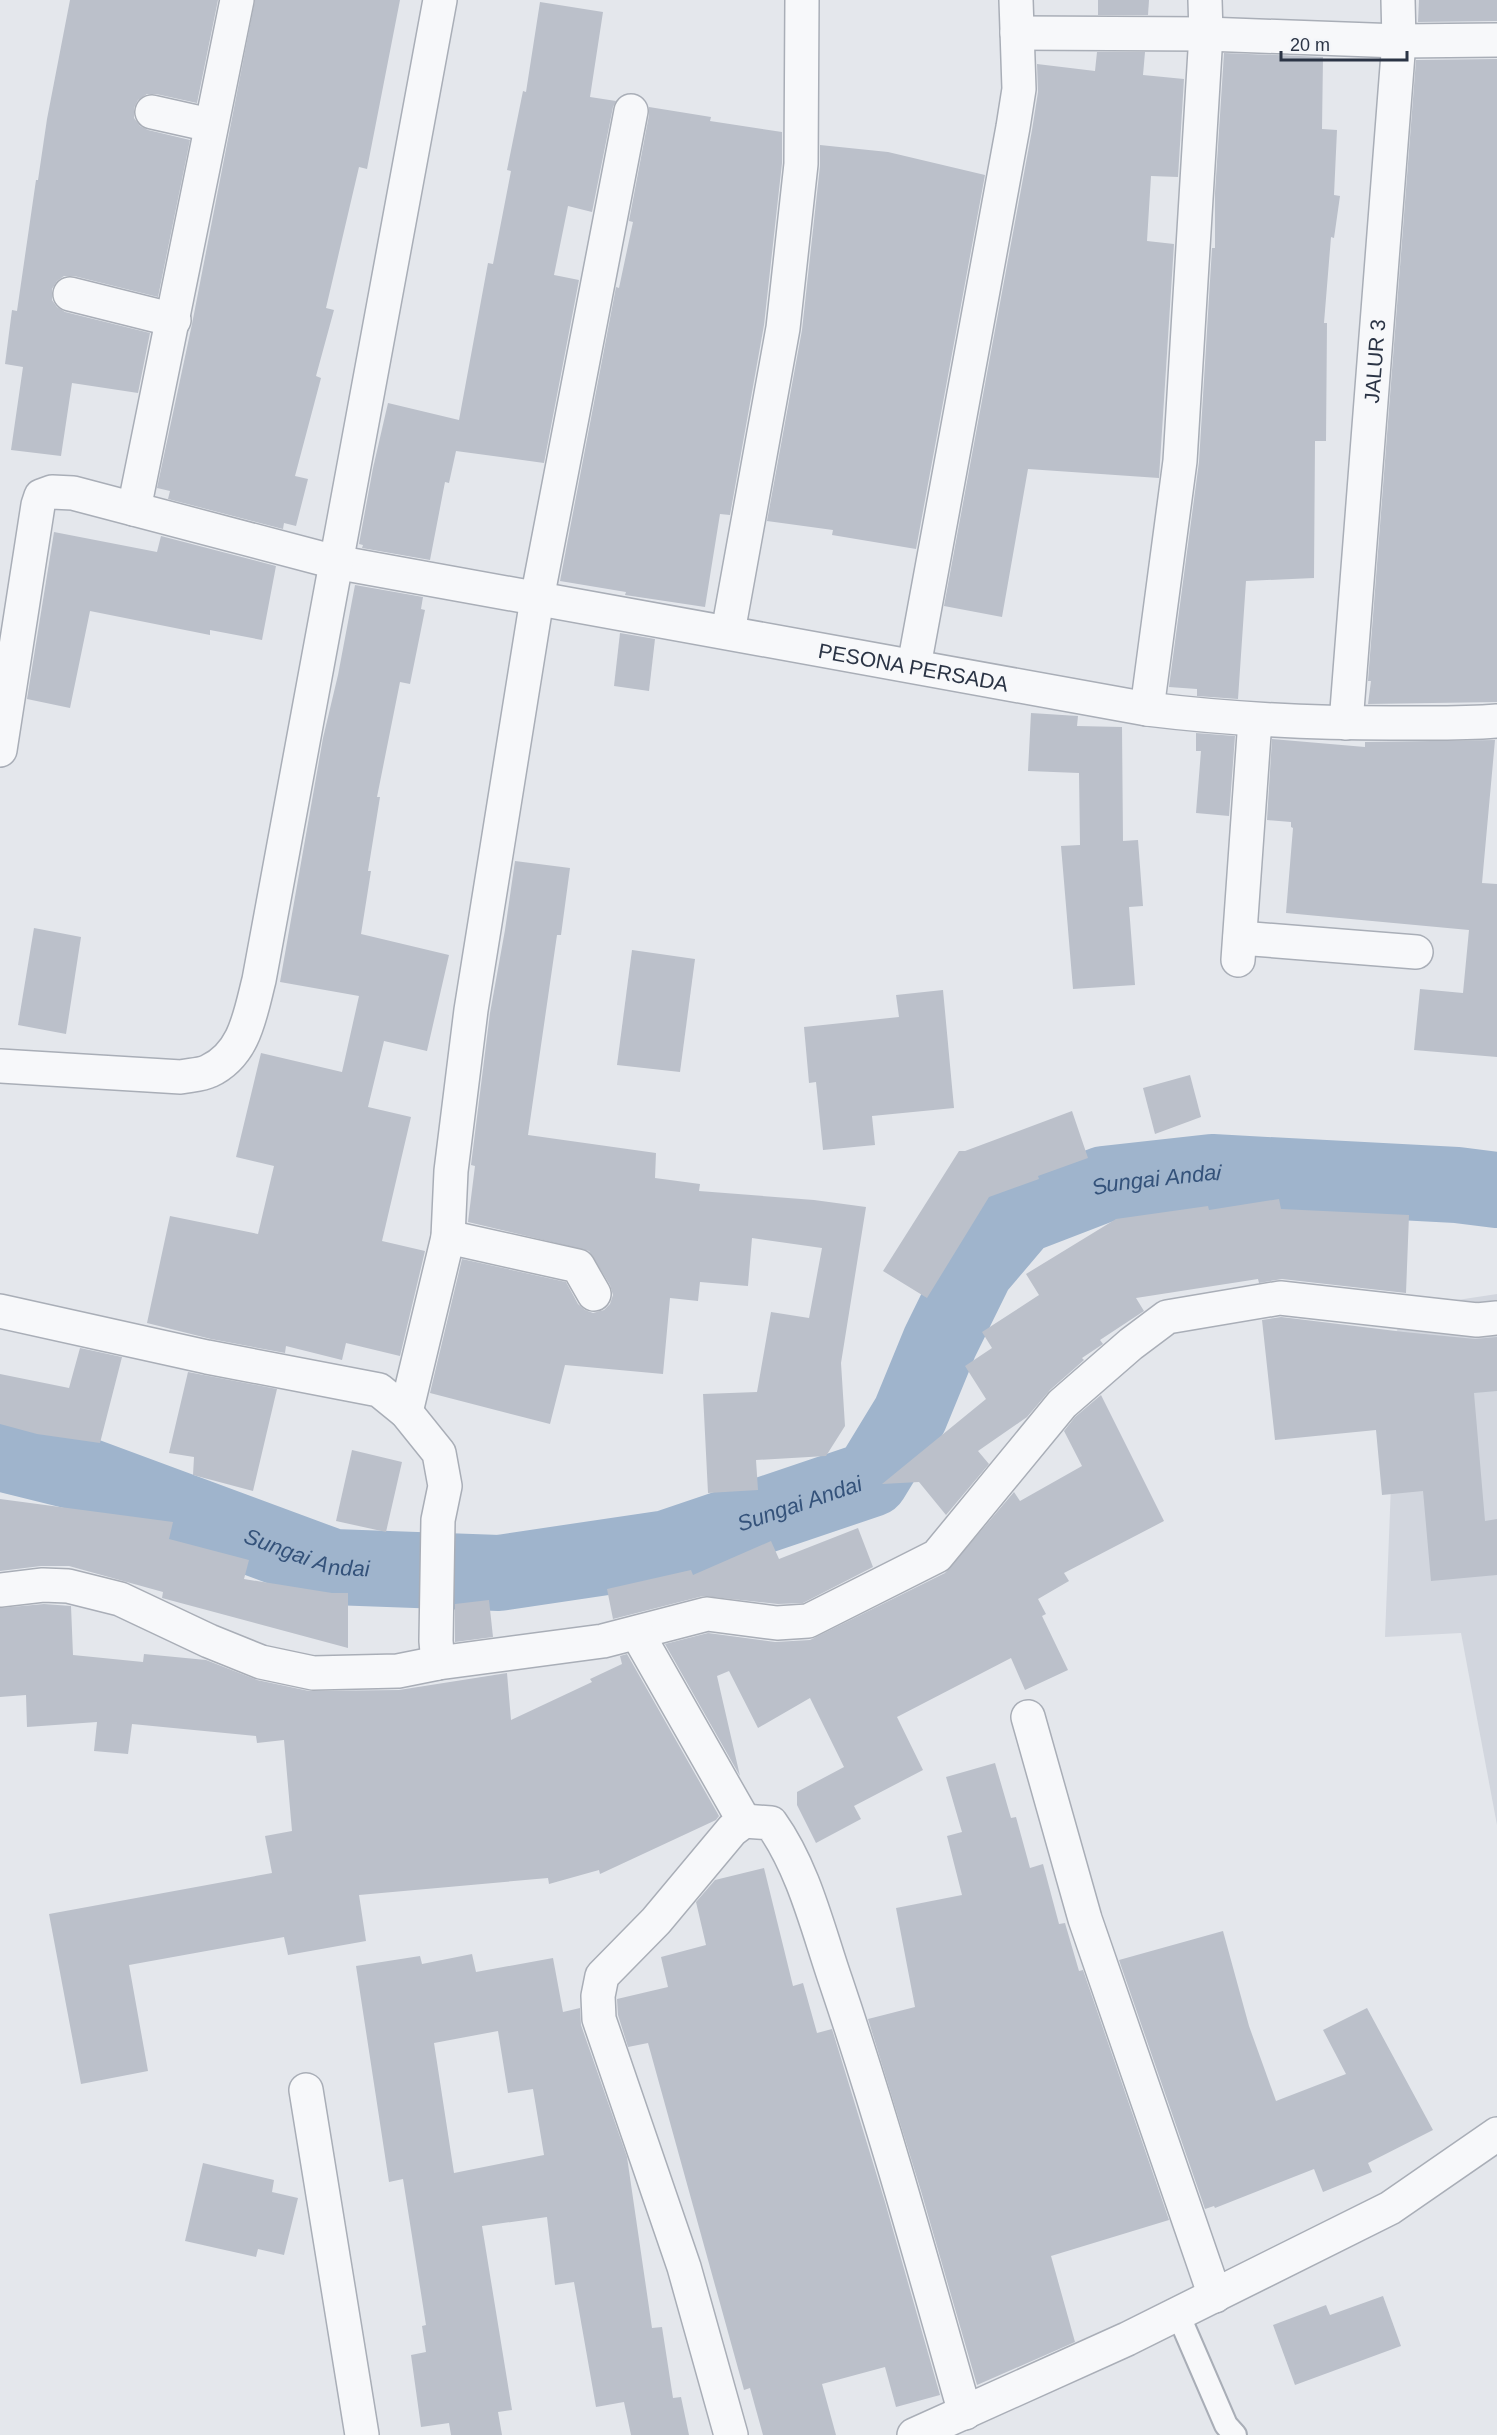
<svg xmlns="http://www.w3.org/2000/svg" width="1497" height="2435" viewBox="0 0 1497 2435" font-family="Arial,sans-serif">
<style>
.built{fill:#d2d6de}
.lines{fill:none;stroke-linecap:round;stroke-linejoin:round}
.river{stroke:#9fb4cc;stroke-width:76}
.building{fill:#bbc0ca;fill-rule:evenodd}
.service-casing{stroke:#a9aeb7;stroke-width:26}
.minor-casing{stroke:#a9aeb7;stroke-width:36}
.tertiary-casing{stroke:#a9aeb7;stroke-width:36}
.service{stroke:#f7f8fa;stroke-width:22}
.minor{stroke:#f7f8fa;stroke-width:33}
.tertiary{stroke:#f7f8fa;stroke-width:33}
.labels{text-anchor:middle;dominant-baseline:central;stroke-width:4.5;stroke-linejoin:round;paint-order:stroke}
.street-label{font-size:21px;fill:#2b3445;stroke:#f4f6f9}
.water-label{font-size:22px;font-style:italic;fill:#34527a;stroke:#f4f6f9}
</style>
<rect width="100%" height="100%" fill="#e4e7ec"/>
<path class="built" d="M 1497,1294 L 1497,1825 L 1461,1633 L 1385,1637 L 1398,1309 Z"/>
<g class="lines">
<path class="river" id="s1" d="M 0,1453 L 76,1472 L 333,1567 L 499,1573 L 667,1548 L 871,1479 L 910,1415 L 940,1342 L 976,1269 L 1021,1216 L 1104,1184 L 1212,1172 L 1457,1185 L 1497,1190"/>
</g>
<g class="building">
<path d="M 70,0 L 218,0 L 197,103 L 156,94 L 147,94 L 138,100 L 134,108 L 134,118 L 140,126 L 148,130 L 190,140 L 158,297 L 74,276 L 64,276 L 57,281 L 52,289 L 52,300 L 57,307 L 65,312 L 150,333 L 138,393 L 72,383 L 61,456 L 11,450 L 23,367 L 5,364 L 12,310 L 17,311 L 36,180 L 38,180 L 47,119 Z"/>
<path d="M 255,0 L 400,0 L 367,169 L 359,167 L 326,308 L 334,310 L 316,376 L 321,378 L 295,476 L 308,479 L 296,526 L 284,523 L 283,529 L 168,499 L 170,491 L 157,488 L 192,324 Z"/>
<path d="M 1098,0 L 1149,0 L 1148,15 L 1098,15 Z"/>
<path d="M 1419,0 L 1497,0 L 1497,21 L 1418,22 Z"/>
<path d="M 540,2 L 603,12 L 590,97 L 616,101 L 613,107 L 592,212 L 568,206 L 554,275 L 579,280 L 544,463 L 456,451 L 449,483 L 445,482 L 430,560 L 362,548 L 363,545 L 359,544 L 373,468 L 388,403 L 459,420 L 488,263 L 493,264 L 511,171 L 507,170 L 523,91 L 526,92 Z"/>
<path d="M 1097,52 L 1145,52 L 1143,75 L 1184,79 L 1178,177 L 1151,176 L 1147,241 L 1174,244 L 1159,478 L 1028,469 L 1002,617 L 944,606 L 1032,130 L 1038,92 L 1037,64 L 1095,71 Z"/>
<path d="M 1224,53 L 1323,57 L 1322,129 L 1337,130 L 1334,195 L 1340,196 L 1334,238 L 1331,237 L 1324,323 L 1327,323 L 1326,441 L 1315,441 L 1314,578 L 1246,581 L 1238,699 L 1197,696 L 1197,689 L 1169,687 L 1199,462 L 1212,248 L 1215,248 L 1215,193 Z"/>
<path d="M 1497,59 L 1497,702 L 1368,704 L 1371,681 L 1368,681 L 1416,60 Z"/>
<path d="M 649,107 L 711,117 L 710,121 L 782,132 L 782,163 L 764,325 L 730,515 L 720,514 L 705,607 L 625,595 L 626,592 L 560,581 L 616,287 L 619,288 L 633,222 L 629,221 L 649,115 Z"/>
<path d="M 820,145 L 888,152 L 985,175 L 916,549 L 832,535 L 833,530 L 767,521 L 802,330 L 820,166 Z"/>
<path d="M 54,532 L 157,552 L 161,536 L 276,566 L 262,640 L 210,630 L 210,635 L 90,611 L 70,708 L 27,699 Z"/>
<path d="M 355,585 L 423,597 L 421,609 L 425,610 L 410,684 L 400,682 L 377,797 L 380,797 L 368,871 L 371,871 L 361,934 L 449,955 L 427,1051 L 384,1041 L 368,1107 L 411,1117 L 382,1241 L 425,1251 L 400,1356 L 346,1343 L 342,1360 L 286,1346 L 285,1353 L 211,1339 L 147,1323 L 170,1216 L 258,1234 L 274,1166 L 236,1157 L 261,1053 L 342,1072 L 359,996 L 280,982 L 323,738 L 338,675 Z"/>
<path d="M 620,633 L 655,639 L 649,691 L 614,686 Z"/>
<path d="M 1031,713 L 1078,716 L 1077,726 L 1122,727 L 1123,841 L 1138,840 L 1143,906 L 1129,907 L 1135,985 L 1073,989 L 1061,846 L 1080,845 L 1079,773 L 1028,771 Z"/>
<path d="M 1196,733 L 1235,736 L 1229,816 L 1196,813 L 1201,751 L 1196,751 Z"/>
<path d="M 1272,739 L 1365,747 L 1365,742 L 1495,740 L 1482,883 L 1497,884 L 1497,1057 L 1414,1050 L 1420,989 L 1463,993 L 1469,930 L 1286,913 L 1293,828 L 1291,827 L 1291,822 L 1267,820 Z"/>
<path d="M 515,861 L 570,868 L 561,935 L 557,935 L 528,1135 L 656,1153 L 655,1178 L 700,1184 L 699,1191 L 814,1200 L 866,1207 L 841,1363 L 845,1426 L 826,1456 L 756,1460 L 758,1490 L 708,1493 L 703,1394 L 757,1392 L 771,1312 L 809,1318 L 822,1248 L 752,1238 L 748,1286 L 700,1282 L 698,1301 L 670,1298 L 663,1374 L 565,1365 L 550,1424 L 430,1393 L 462,1259 L 566,1282 L 578,1304 L 585,1310 L 593,1313 L 604,1310 L 610,1304 L 613,1295 L 610,1285 L 589,1251 L 468,1222 L 475,1166 L 471,1165 L 490,1013 L 505,930 Z"/>
<path d="M 34,928 L 81,937 L 66,1034 L 18,1025 Z"/>
<path d="M 632,950 L 695,959 L 680,1072 L 617,1065 Z"/>
<path d="M 943,990 L 954,1108 L 872,1116 L 875,1145 L 823,1150 L 816,1082 L 809,1083 L 804,1027 L 899,1017 L 896,995 Z"/>
<path d="M 1190,1075 L 1201,1117 L 1155,1134 L 1143,1088 Z"/>
<path d="M 1072,1111 L 1088,1158 L 1038,1176 L 1039,1179 L 989,1197 L 927,1298 L 883,1271 L 959,1151 L 965,1151 Z"/>
<path d="M 1279,1199 L 1281,1209 L 1409,1215 L 1406,1293 L 1282,1279 L 1259,1283 L 1258,1279 L 1136,1298 L 1144,1311 L 1100,1340 L 1103,1344 L 1082,1358 L 1084,1360 L 1050,1390 L 1027,1417 L 978,1451 L 989,1464 L 946,1515 L 919,1482 L 882,1484 L 986,1399 L 965,1366 L 992,1348 L 982,1332 L 1039,1295 L 1026,1274 L 1116,1219 L 1208,1206 L 1209,1210 Z"/>
<path d="M 1281,1317 L 1404,1332 L 1475,1339 L 1497,1337 L 1497,1391 L 1474,1393 L 1485,1521 L 1497,1519 L 1497,1575 L 1431,1581 L 1423,1491 L 1382,1495 L 1376,1430 L 1275,1440 L 1262,1320 Z"/>
<path d="M 80,1348 L 122,1357 L 100,1443 L 37,1434 L 0,1424 L 0,1374 L 69,1388 Z"/>
<path d="M 188,1372 L 277,1389 L 253,1491 L 193,1475 L 194,1457 L 169,1453 Z"/>
<path d="M 1101,1395 L 1164,1521 L 1064,1573 L 1069,1581 L 1038,1599 L 1046,1614 L 1042,1616 L 1068,1670 L 1025,1690 L 1011,1658 L 897,1717 L 923,1770 L 854,1806 L 861,1819 L 816,1843 L 797,1805 L 797,1792 L 844,1767 L 810,1698 L 758,1728 L 729,1671 L 717,1676 L 740,1776 L 665,1644 L 708,1633 L 775,1642 L 810,1640 L 945,1573 L 1014,1492 L 1020,1501 L 1082,1466 L 1064,1431 L 1075,1417 Z"/>
<path d="M 352,1450 L 402,1462 L 386,1532 L 336,1521 Z"/>
<path d="M 0,1499 L 173,1522 L 169,1539 L 249,1560 L 244,1579 L 332,1593 L 348,1593 L 348,1648 L 162,1598 L 163,1592 L 69,1566 L 41,1566 L 0,1571 Z"/>
<path d="M 858,1528 L 873,1567 L 803,1603 L 778,1604 L 703,1596 L 613,1619 L 607,1589 L 691,1570 L 693,1575 L 771,1541 L 779,1559 Z"/>
<path d="M 489,1600 L 493,1637 L 455,1642 L 455,1604 Z"/>
<path d="M 44,1604 L 71,1606 L 73,1655 L 143,1662 L 144,1654 L 206,1660 L 257,1680 L 309,1691 L 399,1690 L 507,1673 L 511,1720 L 592,1682 L 590,1679 L 622,1664 L 620,1656 L 627,1654 L 719,1816 L 716,1820 L 600,1874 L 599,1870 L 549,1884 L 548,1878 L 359,1895 L 366,1941 L 288,1955 L 284,1937 L 129,1965 L 148,2071 L 81,2084 L 49,1914 L 272,1873 L 265,1836 L 292,1831 L 284,1740 L 257,1743 L 256,1736 L 132,1724 L 128,1754 L 94,1751 L 97,1722 L 27,1727 L 26,1695 L 0,1697 L 0,1608 Z"/>
<path d="M 995,1763 L 1011,1818 L 1016,1817 L 1030,1868 L 1043,1864 L 1059,1924 L 1065,1923 L 1079,1971 L 1083,1970 L 1169,2220 L 1051,2256 L 1075,2342 L 977,2385 L 921,2191 L 868,2019 L 915,2007 L 896,1908 L 962,1895 L 947,1836 L 962,1832 L 946,1777 Z"/>
<path d="M 764,1868 L 793,1986 L 803,1983 L 817,2033 L 832,2029 L 885,2202 L 940,2395 L 896,2407 L 885,2367 L 822,2384 L 836,2435 L 763,2435 L 750,2388 L 744,2390 L 648,2043 L 628,2047 L 618,2015 L 617,1999 L 668,1987 L 661,1957 L 706,1945 L 696,1902 L 715,1880 Z"/>
<path d="M 1223,1931 L 1249,2026 L 1276,2101 L 1346,2074 L 1323,2030 L 1367,2008 L 1433,2130 L 1368,2163 L 1372,2172 L 1323,2192 L 1314,2169 L 1215,2208 L 1214,2206 L 1205,2209 L 1119,1960 Z"/>
<path d="M 472,1954 L 476,1972 L 553,1958 L 563,2012 L 580,2008 L 581,2025 L 627,2157 L 652,2328 L 662,2327 L 673,2398 L 681,2397 L 689,2435 L 631,2435 L 624,2402 L 596,2407 L 574,2282 L 555,2285 L 547,2217 L 482,2226 L 512,2410 L 498,2412 L 502,2435 L 451,2435 L 449,2423 L 421,2427 L 411,2355 L 426,2352 L 422,2326 L 426,2325 L 403,2179 L 389,2182 L 356,1966 L 420,1956 L 422,1964 ZM 498,2031 L 508,2093 L 533,2089 L 544,2155 L 454,2173 L 434,2043 Z"/>
<path d="M 203,2163 L 274,2180 L 272,2192 L 298,2198 L 284,2255 L 258,2249 L 256,2257 L 185,2241 Z"/>
<path d="M 1383,2296 L 1401,2346 L 1295,2385 L 1273,2325 L 1326,2305 L 1330,2315 Z"/>
</g>
<g class="lines">
<g class="service-casing">
<path id="service" d="M 1178,2314 L 1226,2425 L 1235,2435"/>
</g>
<g class="minor-casing">
<g id="minor">
<path d="M 1017,33 L 1206,34 L 1399,41 L 1497,40"/>
<path d="M 152,112 L 210,125"/>
<path d="M 70,294 L 174,320"/>
<path d="M 134,509 L 237,0"/>
<path d="M 728,632 L 783,328 L 801,164 L 802,0"/>
<path d="M 914,666 L 1013,127 L 1019,89 L 1016,0"/>
<path d="M 1147,709 L 1180,461 L 1206,34 L 1205,0"/>
<path id="s2" d="M 1346,723 L 1399,41 L 1398,0"/>
<path id="s3" d="M 0,750 L 38,505 L 41,496 L 52,492 L 73,493 L 335,562 L 1147,709 C 1228,719 1309,723 1391,723 C 1426,723 1462,724 1497,721"/>
<path d="M 1240,938 L 1416,952"/>
<path d="M 1238,960 L 1255,720"/>
<path d="M 448,1237 L 578,1266 L 594,1294"/>
<path d="M 0,1311 L 207,1357 L 379,1390 L 406,1412 L 439,1453 L 445,1486 L 438,1520 L 436,1641 L 438,1663"/>
<path d="M 406,1412 L 448,1237 L 451,1171 L 471,1010 L 537,599 L 631,111"/>
<path d="M 0,1590 L 43,1585 L 68,1586 L 120,1599 L 209,1641 L 261,1662 L 313,1673 L 398,1671 L 438,1663 L 603,1641 L 707,1614 L 777,1623 L 808,1621 L 937,1556 L 1062,1404 L 1131,1344 L 1167,1317 L 1280,1298 L 1477,1320 L 1497,1318"/>
<path d="M 637,1633 L 744,1821"/>
<path d="M 1028,1717 L 1085,1919 L 1215,2296"/>
<path d="M 306,2090 L 362,2435"/>
<path d="M 731,2435 L 684,2267 L 599,2019 L 598,1996 L 602,1976 L 656,1921 L 732,1830 L 744,1821 L 771,1823 C 804,1869 818,1930 836,1982 C 884,2124 924,2269 965,2413"/>
<path d="M 914,2435 L 1127,2339 L 1390,2208 L 1497,2134"/>
</g>
</g>
<g class="tertiary-casing">
<path id="tertiary" d="M 0,1066 L 181,1077 C 190,1075 201,1075 209,1071 C 245,1054 250,1015 259,980 L 440,0"/>
</g>
<use href="#service" class="service"/>
<use href="#minor" class="minor"/>
<use href="#tertiary" class="tertiary"/>
</g>
<g class="labels">
<g class="street-label">
<text stroke="none"><textPath href="#s2" startOffset="363">JALUR 3</textPath></text>
<text stroke="none"><textPath href="#s3" startOffset="1149">PESONA PERSADA</textPath></text>
</g>
<g class="water-label">
<text stroke="none"><textPath href="#s1" startOffset="1350">Sungai Andai</textPath></text>
<text stroke="none"><textPath href="#s1" startOffset="828">Sungai Andai</textPath></text>
<text stroke="none"><textPath href="#s1" startOffset="324">Sungai Andai</textPath></text>
</g>
</g>
<path d="M1281 51v9h126v-9" fill="none" stroke="#2b3445" stroke-width="3"/>
<text x="1290" y="51" font-size="18" fill="#2b3445" stroke="#f4f6f9" stroke-width="4.5" paint-order="stroke">20 m</text>
</svg>
